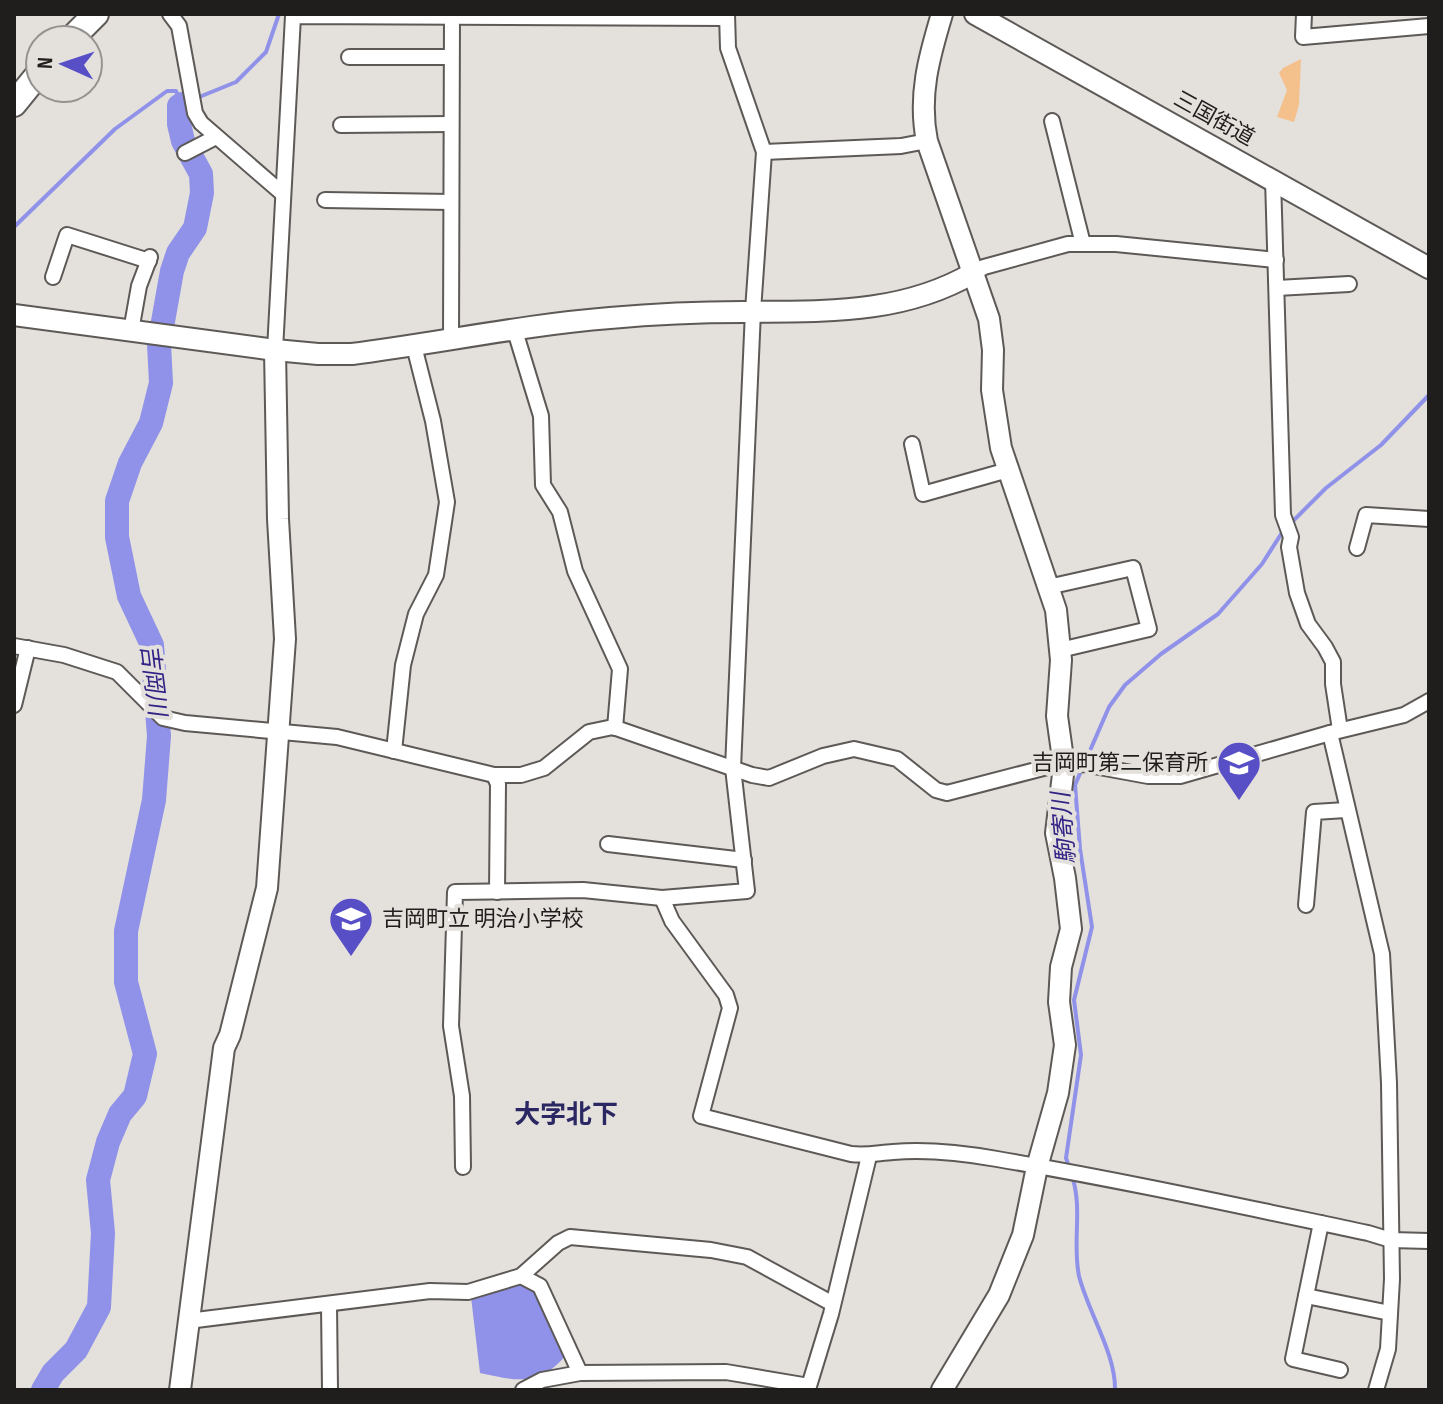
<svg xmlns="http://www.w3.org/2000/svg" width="1443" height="1404" viewBox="0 0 1443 1404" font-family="'Sofia Sans Condensed','Noto Sans JP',sans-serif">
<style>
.green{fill:#f4c18d}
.water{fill:#8f92e8}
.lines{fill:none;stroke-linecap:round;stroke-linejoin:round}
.stream{stroke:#8f92e8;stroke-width:4}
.river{stroke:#8f92e8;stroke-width:24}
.street-casing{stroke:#5d5956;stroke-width:18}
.secondary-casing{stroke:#5d5956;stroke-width:24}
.primary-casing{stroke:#5d5956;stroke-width:28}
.street{stroke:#fff;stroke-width:14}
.secondary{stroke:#fff;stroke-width:20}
.primary{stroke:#fff;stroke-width:24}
.labels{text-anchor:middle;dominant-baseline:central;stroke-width:8;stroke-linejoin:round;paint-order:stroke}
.street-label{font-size:22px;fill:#201e1d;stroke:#e4e0dc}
.poi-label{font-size:22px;fill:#201e1d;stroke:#e4e0dc;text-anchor:end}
.water-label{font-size:24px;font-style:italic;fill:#312285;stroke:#e4e0dc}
.quarter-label{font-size:26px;font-weight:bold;fill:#2a2762;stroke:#e4e0dc}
</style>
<rect width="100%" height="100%" fill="#e4e0dc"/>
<path class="green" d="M 1301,59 L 1299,105 L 1294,122 L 1277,117 L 1287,90 L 1279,73 L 1283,68 Z"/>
<path class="water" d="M 525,1281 L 537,1289 L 566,1355 C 539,1387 517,1381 480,1373 L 471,1297 Z"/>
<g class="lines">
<g class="stream">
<path d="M 14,227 L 115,129 L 167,91 L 176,91 L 182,104 L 236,82 L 266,52 L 279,14"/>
<path d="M 1289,525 L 1326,488 L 1381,445 L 1429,395"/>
<path d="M 1069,1167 L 1066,1158 L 1081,1055 L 1074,1000 L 1092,927 L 1080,849 L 1075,785 L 1109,707 L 1125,685 L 1161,654 L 1218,614 L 1262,564 L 1283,531"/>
<path d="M 1072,1176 C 1083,1209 1072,1243 1079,1276 C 1088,1312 1116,1354 1115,1390"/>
</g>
<path class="river" d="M 43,1390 L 53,1373 L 76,1350 L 99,1307 L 103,1233 L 98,1180 L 108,1142 L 120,1114 L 135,1096 L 145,1054 L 126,982 L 126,931 L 154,800 L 159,736 L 152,645 L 129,596 L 117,537 L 117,501 L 130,463 L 151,423 L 161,383 L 159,344 L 172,271 L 178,253 L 195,228 L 202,193 L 201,174 L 183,141 L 179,124 L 179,106 L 182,104"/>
<g class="street-casing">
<g id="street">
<path d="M 170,14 L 179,26 L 195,113 L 201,123 L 283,194"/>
<path d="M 1304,14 L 1303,37 L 1429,26"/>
<path d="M 349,57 L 451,57"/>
<path d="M 1052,121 L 1083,244"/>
<path d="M 341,125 L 451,124"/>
<path d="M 764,152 L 901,146 L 927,141"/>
<path d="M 185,153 L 216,137"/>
<path d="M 1273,179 L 1283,515 L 1291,537 L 1289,547 L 1297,593 L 1308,624 L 1325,647 L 1333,662 L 1333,684 L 1340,730"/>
<path d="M 325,200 L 451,202"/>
<path d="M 973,273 L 984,267 L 1068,244 L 1116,244 L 1276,260"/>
<path d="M 53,277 L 67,235 L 149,261"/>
<path d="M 1277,288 L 1349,284"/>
<path d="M 131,331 L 139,286 L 150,257"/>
<path d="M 515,331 L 541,416 L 543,485 L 560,512 L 575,571 L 620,669 L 615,728"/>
<path d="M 451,340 L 452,14"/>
<path d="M 275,350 L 293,16 L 726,18"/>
<path d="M 912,444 L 923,494 L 1008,470"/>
<path d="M 1357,548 L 1366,515 L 1429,519"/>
<path d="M 1048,587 L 1133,568 L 1149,629 L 1060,650"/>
<path d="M 14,646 L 64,655 L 117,672 L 163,718 L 185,723 L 337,737 L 494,775 L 521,775 L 544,768 L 589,732 L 613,727 L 752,775 L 769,778 L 823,756 L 854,749 L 897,759 L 936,790 L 947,793 L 1055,765 L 1083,764 L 1148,776 L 1180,776 L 1330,733 L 1404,715 L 1429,701"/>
<path d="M 14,705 L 28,648"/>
<path d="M 1330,733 L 1382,954 L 1389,1083 L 1392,1279 L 1388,1349 L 1376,1390"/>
<path d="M 394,751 L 403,665 L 416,614 L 436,575 L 447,502 L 433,421 L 414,346"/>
<path d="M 494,775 L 498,784 L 497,892"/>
<path d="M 608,844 L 744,860"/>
<path d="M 662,898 L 672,921 L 726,995 L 730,1008 L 701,1116 L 851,1154 C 866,1156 878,1153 893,1152 C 927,1149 963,1153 997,1159 C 1121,1180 1244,1207 1368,1233 L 1391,1240 L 1429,1241"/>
<path d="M 1306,905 L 1314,812 L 1346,810"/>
<path d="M 463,1167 L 462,1096 L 451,1026 L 455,892 L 583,890 L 662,898 L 747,891 L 733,768 L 753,311 L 764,152 L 728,48 L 727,14"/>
<path d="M 1321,1223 L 1293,1359 L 1340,1370"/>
<path d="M 521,1276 L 540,1286 L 580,1373"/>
<path d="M 1306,1296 L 1390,1313"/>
<path d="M 329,1305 L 330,1390"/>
<path d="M 188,1321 L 430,1291 L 468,1292 L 521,1276 L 558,1243 L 570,1237 L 711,1250 L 747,1257 L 833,1304"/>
<path d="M 523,1390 L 542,1380 L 580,1373 L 726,1372 L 809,1386 L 831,1314 L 869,1156"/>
</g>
</g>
<g class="secondary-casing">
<g id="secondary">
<path d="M 942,14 C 929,57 918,96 927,141 L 989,319 L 993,350 L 992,390 L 1001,448 L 1056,610 L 1061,660 L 1057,716 L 1064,766 L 1056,833 L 1065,878 L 1071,929 L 1061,967 L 1059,1002 L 1065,1045 L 1058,1093 L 1037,1167 L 1023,1235 L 999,1295 L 942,1390"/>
<path d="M 975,14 L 1429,268"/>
<path d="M 14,315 L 275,350 L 318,354 L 352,354 C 438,343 523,325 610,318 C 654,314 698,312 743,312 C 823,311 901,315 973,273"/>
<path d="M 180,1390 L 224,1048 L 230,1035 L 267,888 L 285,639 L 278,519 L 275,350"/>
</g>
</g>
<g class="primary-casing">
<g id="primary">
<path d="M 70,40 L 96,14"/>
<path d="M 14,104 L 40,72"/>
</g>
</g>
<use href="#street" class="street"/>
<use href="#secondary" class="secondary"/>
<use href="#primary" class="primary"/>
</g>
<defs>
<g id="school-pin" transform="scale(2.3)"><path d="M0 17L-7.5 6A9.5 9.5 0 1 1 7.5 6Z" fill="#584fc7" stroke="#e4e0dc"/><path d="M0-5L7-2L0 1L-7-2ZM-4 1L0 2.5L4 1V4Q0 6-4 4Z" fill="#fff"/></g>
</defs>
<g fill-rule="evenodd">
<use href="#school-pin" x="1239" y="763"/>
<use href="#school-pin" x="351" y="919"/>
</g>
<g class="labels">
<g class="street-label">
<text transform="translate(1214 119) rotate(29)">三国街道</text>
</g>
<g class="poi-label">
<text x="1208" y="763">吉岡町第二保育所</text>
<text x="382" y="919" text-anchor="start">吉岡町立 明治小学校</text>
</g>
<g class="water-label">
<text transform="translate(153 680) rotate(83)">吉岡川</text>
<text transform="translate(1064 828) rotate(-95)">駒寄川</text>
</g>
<g class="quarter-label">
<text x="566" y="1115">大字北下</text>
</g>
</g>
<rect width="1443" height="1404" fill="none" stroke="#201e1d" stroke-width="32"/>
<g transform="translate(64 64) rotate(273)"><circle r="38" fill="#e4e0dc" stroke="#969290" stroke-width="2"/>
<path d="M0-6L14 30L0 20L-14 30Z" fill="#584fc7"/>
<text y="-12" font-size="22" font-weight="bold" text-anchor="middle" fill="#201e1d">N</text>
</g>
</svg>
